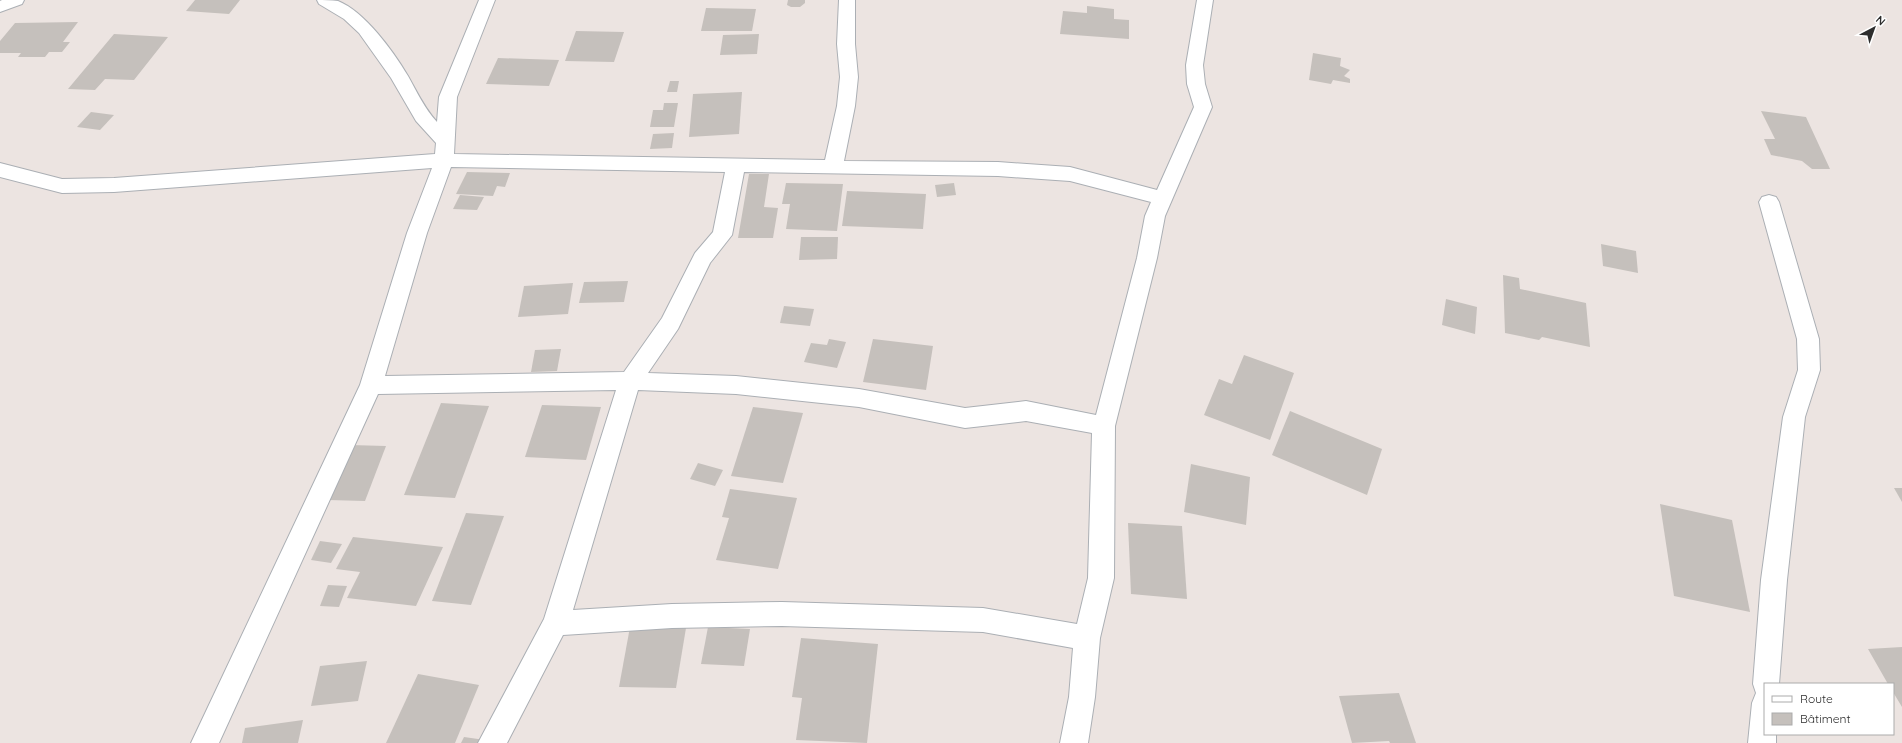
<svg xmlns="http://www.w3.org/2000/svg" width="1902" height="743" viewBox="0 0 1902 743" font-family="Quicksand,sans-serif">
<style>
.building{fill:#c5c0bc}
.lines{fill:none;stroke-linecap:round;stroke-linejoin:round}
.minor-casing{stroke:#abafb4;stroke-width:2}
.minor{fill:#fff;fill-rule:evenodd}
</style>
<rect width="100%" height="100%" fill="#ece4e1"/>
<g class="building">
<path d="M 195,0 L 240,0 L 229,14 L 186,11 Z"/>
<path d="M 788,0 L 805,0 L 805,3 L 800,7 L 791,7 L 787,5 Z"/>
<path d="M 1087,6 L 1114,9 L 1114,19 L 1129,20 L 1129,39 L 1060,34 L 1063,11 L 1087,13 Z"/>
<path d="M 706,8 L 756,9 L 752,31 L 701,31 Z"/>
<path d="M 78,22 L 63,42 L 70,42 L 62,52 L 49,52 L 45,57 L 18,57 L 21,53 L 0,53 L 0,41 L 15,23 Z"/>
<path d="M 576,31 L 624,32 L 614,62 L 565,61 Z"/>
<path d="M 114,34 L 168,37 L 134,80 L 105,79 L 95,90 L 68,89 Z"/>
<path d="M 759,34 L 757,54 L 720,55 L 723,35 Z"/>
<path d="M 1313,53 L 1341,58 L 1340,66 L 1350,70 L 1344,76 L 1350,79 L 1350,83 L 1333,80 L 1331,84 L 1309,80 Z"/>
<path d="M 498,58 L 559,60 L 549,86 L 486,84 Z"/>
<path d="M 670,81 L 679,81 L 677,92 L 667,92 Z"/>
<path d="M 742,92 L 739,134 L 689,137 L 693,94 Z"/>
<path d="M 664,103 L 678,103 L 674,127 L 650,127 L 653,110 L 663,110 Z"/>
<path d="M 1761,111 L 1806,117 L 1830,169 L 1812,169 L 1802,161 L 1771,155 L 1764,139 L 1775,139 Z"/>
<path d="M 91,112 L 114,115 L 100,130 L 77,127 Z"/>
<path d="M 674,133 L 672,148 L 650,149 L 653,134 Z"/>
<path d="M 467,172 L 510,173 L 505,187 L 497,186 L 493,196 L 456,194 Z"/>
<path d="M 749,174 L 769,174 L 764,207 L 778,208 L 773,238 L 738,238 Z"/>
<path d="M 786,183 L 843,184 L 837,231 L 786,229 L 790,204 L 782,204 Z"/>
<path d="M 954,183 L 956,195 L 937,197 L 935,185 Z"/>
<path d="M 847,191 L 926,194 L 923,229 L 842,226 Z"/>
<path d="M 460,195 L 484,197 L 477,210 L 453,209 Z"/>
<path d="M 801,237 L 838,237 L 837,259 L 799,260 Z"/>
<path d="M 1601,244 L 1636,251 L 1638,273 L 1603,266 Z"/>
<path d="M 1503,275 L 1519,278 L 1520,289 L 1586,303 L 1590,347 L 1542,337 L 1539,340 L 1505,333 Z"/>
<path d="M 628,281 L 624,302 L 579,303 L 584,282 Z"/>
<path d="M 573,283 L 568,314 L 518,317 L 524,286 Z"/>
<path d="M 1446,299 L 1477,307 L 1475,334 L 1442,325 Z"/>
<path d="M 784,306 L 814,309 L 810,326 L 780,323 Z"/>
<path d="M 829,339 L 846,342 L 837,368 L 804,362 L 811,343 L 827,345 Z"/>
<path d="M 873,339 L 933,346 L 926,390 L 863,382 Z"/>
<path d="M 561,349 L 557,371 L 531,372 L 535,350 Z"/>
<path d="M 1244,355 L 1294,373 L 1270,440 L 1204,415 L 1219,379 L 1232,384 Z"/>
<path d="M 441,403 L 489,406 L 455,498 L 404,495 Z"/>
<path d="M 542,405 L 601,407 L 586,460 L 525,457 Z"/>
<path d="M 753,407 L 803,413 L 783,483 L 731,476 Z"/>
<path d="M 1290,411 L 1382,449 L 1367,495 L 1272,455 Z"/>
<path d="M 350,445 L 386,446 L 365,501 L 328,500 Z"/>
<path d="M 698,463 L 723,470 L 715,486 L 690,479 Z"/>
<path d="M 1191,464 L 1250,477 L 1246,525 L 1184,512 Z"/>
<path d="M 1894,488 L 1902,488 L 1902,502 Z"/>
<path d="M 730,489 L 797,498 L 778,569 L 716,560 L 729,518 L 722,517 Z"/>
<path d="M 1660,504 L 1732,520 L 1750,612 L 1674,596 Z"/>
<path d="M 466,513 L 504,516 L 471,605 L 432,601 Z"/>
<path d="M 1128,523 L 1182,526 L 1187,599 L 1131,594 Z"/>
<path d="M 353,537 L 443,547 L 416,606 L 347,598 L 360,572 L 336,569 Z"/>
<path d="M 320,541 L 342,544 L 331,563 L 311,560 Z"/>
<path d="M 328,585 L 347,586 L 339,607 L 320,606 Z"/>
<path d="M 630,627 L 686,628 L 676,688 L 619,687 Z"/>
<path d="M 708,627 L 750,629 L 744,666 L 701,664 Z"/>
<path d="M 801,638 L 878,644 L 867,743 L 796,740 L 802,698 L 792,697 Z"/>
<path d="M 1902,647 L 1902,707 L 1893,692 L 1893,684 L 1888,684 L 1868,649 Z"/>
<path d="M 367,661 L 358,701 L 311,706 L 320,666 Z"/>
<path d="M 418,674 L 479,685 L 455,743 L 386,743 Z"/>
<path d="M 1399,693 L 1416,743 L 1390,743 L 1389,741 L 1352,743 L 1339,696 Z"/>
<path d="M 303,720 L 298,743 L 242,743 L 245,728 Z"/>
<path d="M 464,737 L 485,740 L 484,743 L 461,743 Z"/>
</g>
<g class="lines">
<g class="minor-casing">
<g id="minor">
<path d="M 2,0 L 24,0 L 22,4 L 0,12 L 0,1 Z"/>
<path d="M 317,0 C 323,0 332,0 338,1 C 365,12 393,51 408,76 C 417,92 424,108 437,122 L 439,97 L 479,0 L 495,0 L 457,97 L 454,154 L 825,160 L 837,106 L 840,77 L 837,44 L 839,0 L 855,0 L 855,44 L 858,77 L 855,106 L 844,161 L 998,162 L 1070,167 L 1157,190 L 1194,107 L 1187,84 L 1186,65 L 1197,0 L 1213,0 L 1203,65 L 1205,84 L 1212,107 L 1165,216 L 1157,258 L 1115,426 L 1114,578 L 1100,638 L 1095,697 L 1088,743 L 1060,743 L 1069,697 L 1073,648 L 983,632 L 782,626 L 672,628 L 563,635 L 507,743 L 478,743 L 544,619 L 616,390 L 378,394 L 219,743 L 191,743 L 360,385 L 407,233 L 432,168 L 114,192 L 62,193 L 0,177 L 0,163 L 62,179 L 114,178 L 435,154 L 436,143 L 416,121 L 391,78 L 359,33 L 344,19 L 319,4 ZM 451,167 L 725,172 L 713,232 L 695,253 L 662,318 L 624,372 L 385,376 L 427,233 ZM 744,172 L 998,176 L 1070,181 L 1151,202 L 1145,216 L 1137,258 L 1096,415 L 1026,401 L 965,408 L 859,389 L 736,376 L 648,373 L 678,329 L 710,263 L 732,235 ZM 638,390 L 736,394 L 859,407 L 965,428 L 1026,421 L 1092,433 L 1088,578 L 1077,624 L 983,608 L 782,602 L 672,604 L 573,610 Z"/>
<path d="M 1769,195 L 1776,197 L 1779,202 L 1819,339 L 1820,370 L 1805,417 L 1787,580 L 1779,684 L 1765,684 L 1765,734 L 1776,734 L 1776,743 L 1748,743 L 1752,703 L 1756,693 L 1753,684 L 1761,580 L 1783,417 L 1798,370 L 1797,339 L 1759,202 L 1762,197 Z"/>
</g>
</g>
<use href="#minor" class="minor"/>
</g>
<rect x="1764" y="683" width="130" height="52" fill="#ffffff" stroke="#ababab"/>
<rect x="1772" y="696" width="20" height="6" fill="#ffffff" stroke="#ababab"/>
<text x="1800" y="703" font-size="12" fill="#2d2d2d">Route</text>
<rect x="1772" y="713" width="20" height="12" fill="#c5c0bc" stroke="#ababab"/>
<text x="1800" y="723" font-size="12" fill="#2d2d2d">Bâtiment</text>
<g transform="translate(1874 28) rotate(41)" stroke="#ffffff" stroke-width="3" paint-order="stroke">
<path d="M0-3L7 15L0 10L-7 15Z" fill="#2d2d2d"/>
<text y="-6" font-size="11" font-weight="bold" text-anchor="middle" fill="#2d2d2d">N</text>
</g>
</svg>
